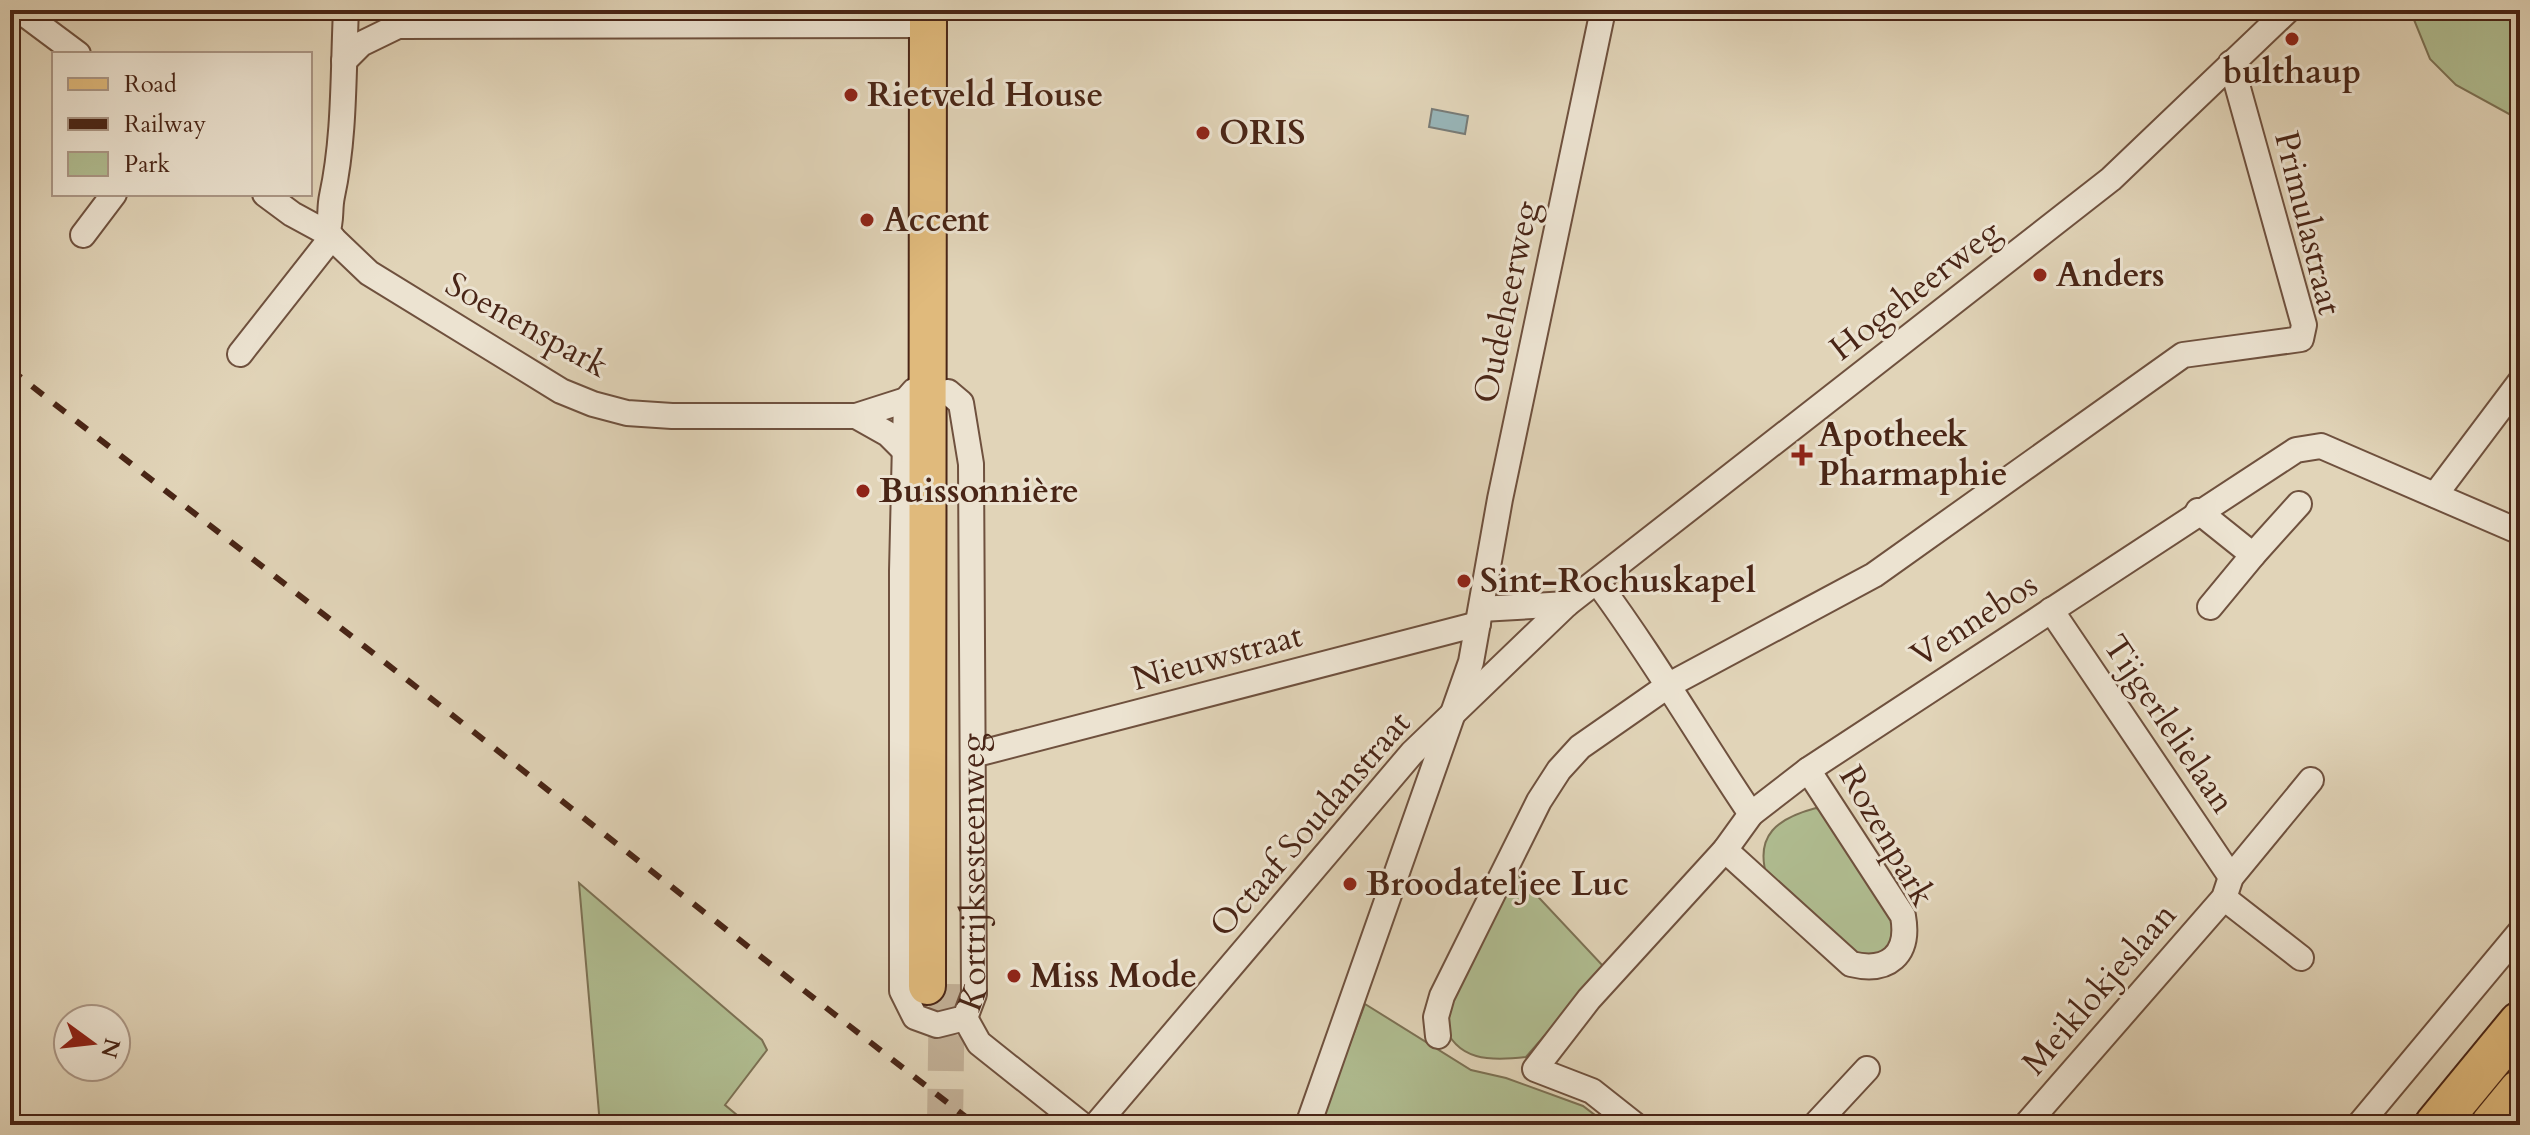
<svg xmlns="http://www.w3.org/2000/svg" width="2530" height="1135" viewBox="0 0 2530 1135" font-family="Cardo,serif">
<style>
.green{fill:#b0bd91;stroke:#7c7154;stroke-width:2}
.water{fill:#98b6b9;stroke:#787c78;stroke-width:2}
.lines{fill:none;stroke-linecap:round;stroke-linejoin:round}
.primary-tunnel{stroke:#c3b198;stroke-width:36;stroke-dasharray:36 18;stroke-linecap:butt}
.minor-casing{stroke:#6f513e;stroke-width:28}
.primary-casing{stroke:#492516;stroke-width:40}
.motorway-casing{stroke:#492516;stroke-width:46}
.minor{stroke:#ece3d1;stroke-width:24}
.primary{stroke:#e0ba7c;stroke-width:36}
.motorway{stroke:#e0ba7c;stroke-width:42}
.rail{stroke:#492516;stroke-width:6;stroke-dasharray:14 14;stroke-linecap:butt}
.poi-dot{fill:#8f2418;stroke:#ece3d1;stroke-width:3}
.labels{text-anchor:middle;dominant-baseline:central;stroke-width:6;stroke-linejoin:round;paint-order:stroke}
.poi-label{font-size:34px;font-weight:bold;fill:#492516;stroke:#ece3d1;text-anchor:start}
.street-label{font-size:34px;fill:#492516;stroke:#ece3d1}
</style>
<rect width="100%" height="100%" fill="#e1d4b8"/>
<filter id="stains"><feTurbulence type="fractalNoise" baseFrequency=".0025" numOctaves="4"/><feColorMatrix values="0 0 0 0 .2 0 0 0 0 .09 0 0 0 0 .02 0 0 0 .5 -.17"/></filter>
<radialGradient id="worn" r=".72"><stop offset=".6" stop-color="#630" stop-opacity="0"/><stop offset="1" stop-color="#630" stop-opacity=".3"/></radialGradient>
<g class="green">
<path d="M 2410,10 L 2520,10 L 2520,120 L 2456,85 L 2430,59 Z"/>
<path d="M 1816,808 L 1827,815 L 1877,888 L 1897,931 L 1883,956 L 1854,956 L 1767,877 C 1754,835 1778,818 1816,808 Z"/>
<path d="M 1514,871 L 1604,967 L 1526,1057 C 1491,1061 1456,1062 1443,1022 Z"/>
<path d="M 579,883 L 762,1040 L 767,1050 L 725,1105 L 749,1125 L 600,1125 Z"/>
<path d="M 1365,1004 L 1471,1070 L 1506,1078 L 1583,1106 L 1608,1125 L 1319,1125 Z"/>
</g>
<path class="water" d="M 1432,109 L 1468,116 L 1465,134 L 1429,127 Z"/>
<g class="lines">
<path class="primary-tunnel" d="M 945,1125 L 947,984"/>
<g class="minor-casing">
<g id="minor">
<path d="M 19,10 L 78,54"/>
<path d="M 344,61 L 361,44 L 398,26 L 928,25"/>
<path d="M 265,194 L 292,214 L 327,233 L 369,273 L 561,391 L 593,404 L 627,413 L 672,416 L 856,416 L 906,400 L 914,391"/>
<path d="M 327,233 C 332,219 329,210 332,196 C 345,136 343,72 346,10"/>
<path d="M 83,235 L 114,194"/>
<path d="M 240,354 L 332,237"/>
<path id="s1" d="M 906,400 L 902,571 L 902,991 L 915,1017 L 937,1025 L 965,1018 L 974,994 L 971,464 L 961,403 L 948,392"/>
<path d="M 856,416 L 888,434 L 904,450"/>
<path d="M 2435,495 L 2520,382"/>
<path d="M 2198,511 L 2253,555 L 2299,504"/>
<path d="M 1598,583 C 1653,657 1699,737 1751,814"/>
<path d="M 2210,607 L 2253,555"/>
<path d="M 1481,609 L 1567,604"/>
<path d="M 2051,610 L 2231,877"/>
<path d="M 973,755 L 1478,624"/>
<path d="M 1725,850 L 1851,964 C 1888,973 1910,955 1903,916 L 1808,770"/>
<path d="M 2224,898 L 2301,958"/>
<path d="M 965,1018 L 979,1043 L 1082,1125"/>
<path d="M 1438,1036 L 1436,1017 L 1442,996 L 1539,801 L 1559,770 L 1580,747 L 1669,685 L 1874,575 L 2183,355 L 2301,339 L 2304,325 L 2231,63"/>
<path d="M 1096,1125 L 1412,753 L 1567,604 L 2111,179 L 2288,10"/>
<path d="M 1308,1125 L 1471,662 L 1500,499 L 1603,10"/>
<path d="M 1635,1125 L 1592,1091 L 1535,1069 L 1589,999 L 1725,850 L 1751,814 L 1808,770 L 2296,450 L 2321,446 L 2520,532"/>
<path d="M 1815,1125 L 1867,1069"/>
<path d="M 2026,1125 L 2224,898 L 2231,877 L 2311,780"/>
<path d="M 2359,1125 L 2520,932"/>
</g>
</g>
<g class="primary-casing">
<path id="primary" d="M 927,986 L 928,10"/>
</g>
<g class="motorway-casing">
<g id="motorway">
<path d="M 2436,1125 L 2520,1023"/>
<path d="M 2492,1125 L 2520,1091"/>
</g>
</g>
<use href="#minor" class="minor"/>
<use href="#primary" class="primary"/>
<use href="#motorway" class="motorway"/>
<path class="rail" d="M 10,369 L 976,1125"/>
</g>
<g class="poi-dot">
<circle cx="2292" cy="39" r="8"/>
<circle cx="851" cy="95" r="8"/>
<circle cx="1203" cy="133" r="8"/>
<circle cx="867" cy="220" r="8"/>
<circle cx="2040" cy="275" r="8"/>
<path d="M1798 443h8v8h8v8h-8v8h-8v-8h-8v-8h8z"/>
<circle cx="863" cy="491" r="8"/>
<circle cx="1464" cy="581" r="8"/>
<circle cx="1350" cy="884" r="8"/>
<circle cx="1014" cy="976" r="8"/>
</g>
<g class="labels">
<g class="poi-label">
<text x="2292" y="72" text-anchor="middle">bulthaup</text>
<text x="867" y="95">Rietveld House</text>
<text x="1219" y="133">ORIS</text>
<text x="883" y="220">Accent</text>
<text x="2056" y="275">Anders</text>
<text x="1818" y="435">Apotheek<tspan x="1818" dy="39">Pharmaphie</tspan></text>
<text x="879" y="491">Buissonnière</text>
<text x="1480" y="581">Sint-Rochuskapel</text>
<text x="1366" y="884">Broodateljee Luc</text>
<text x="1030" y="976">Miss Mode</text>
</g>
<g class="street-label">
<text transform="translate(2308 223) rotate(76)">Primulastraat</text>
<text transform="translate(1915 290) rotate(-38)">Hogeheerweg</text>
<text transform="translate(1506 302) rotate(-78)">Oudeheerweg</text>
<text transform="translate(527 325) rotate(29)">Soenenspark</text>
<text transform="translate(1974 620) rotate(-33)">Vennebos</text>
<text transform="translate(1217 657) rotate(-15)">Nieuwstraat</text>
<text transform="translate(2169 724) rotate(56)">Tijgerlelielaan</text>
<text transform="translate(1310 824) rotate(-49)">Octaaf Soudanstraat</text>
<text transform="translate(1887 836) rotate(60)">Rozenpark</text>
<text stroke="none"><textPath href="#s1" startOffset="820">Kortrijksesteenweg</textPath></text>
<text transform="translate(2099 989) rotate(-49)">Meiklokjeslaan</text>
</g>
</g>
<rect width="2530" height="1135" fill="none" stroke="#e1d4b8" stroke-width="40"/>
<rect x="12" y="12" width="2506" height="1111" fill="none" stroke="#492516" stroke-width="4"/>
<rect x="20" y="20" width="2490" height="1095" fill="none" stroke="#492516" stroke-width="2"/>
<rect x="52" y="52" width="260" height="144" fill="#ece3d1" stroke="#ab9786" stroke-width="2"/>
<rect x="68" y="78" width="40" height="12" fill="#e0ba7c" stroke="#ab9786" stroke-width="2"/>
<text x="124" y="92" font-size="24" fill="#492516">Road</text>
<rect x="68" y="118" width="40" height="12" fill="#492516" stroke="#ab9786" stroke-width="2"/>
<text x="124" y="132" font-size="24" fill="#492516">Railway</text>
<rect x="68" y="152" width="40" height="24" fill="#b0bd91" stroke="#ab9786" stroke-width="2"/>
<text x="124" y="172" font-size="24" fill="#492516">Park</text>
<g transform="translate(92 1043) rotate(105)"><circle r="38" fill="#ece3d1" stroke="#ab9786" stroke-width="2"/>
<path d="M0-6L14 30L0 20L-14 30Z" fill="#8f2418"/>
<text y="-12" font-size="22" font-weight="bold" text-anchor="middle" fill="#492516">N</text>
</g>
<rect width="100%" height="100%" filter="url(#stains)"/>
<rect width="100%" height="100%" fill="url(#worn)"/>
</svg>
